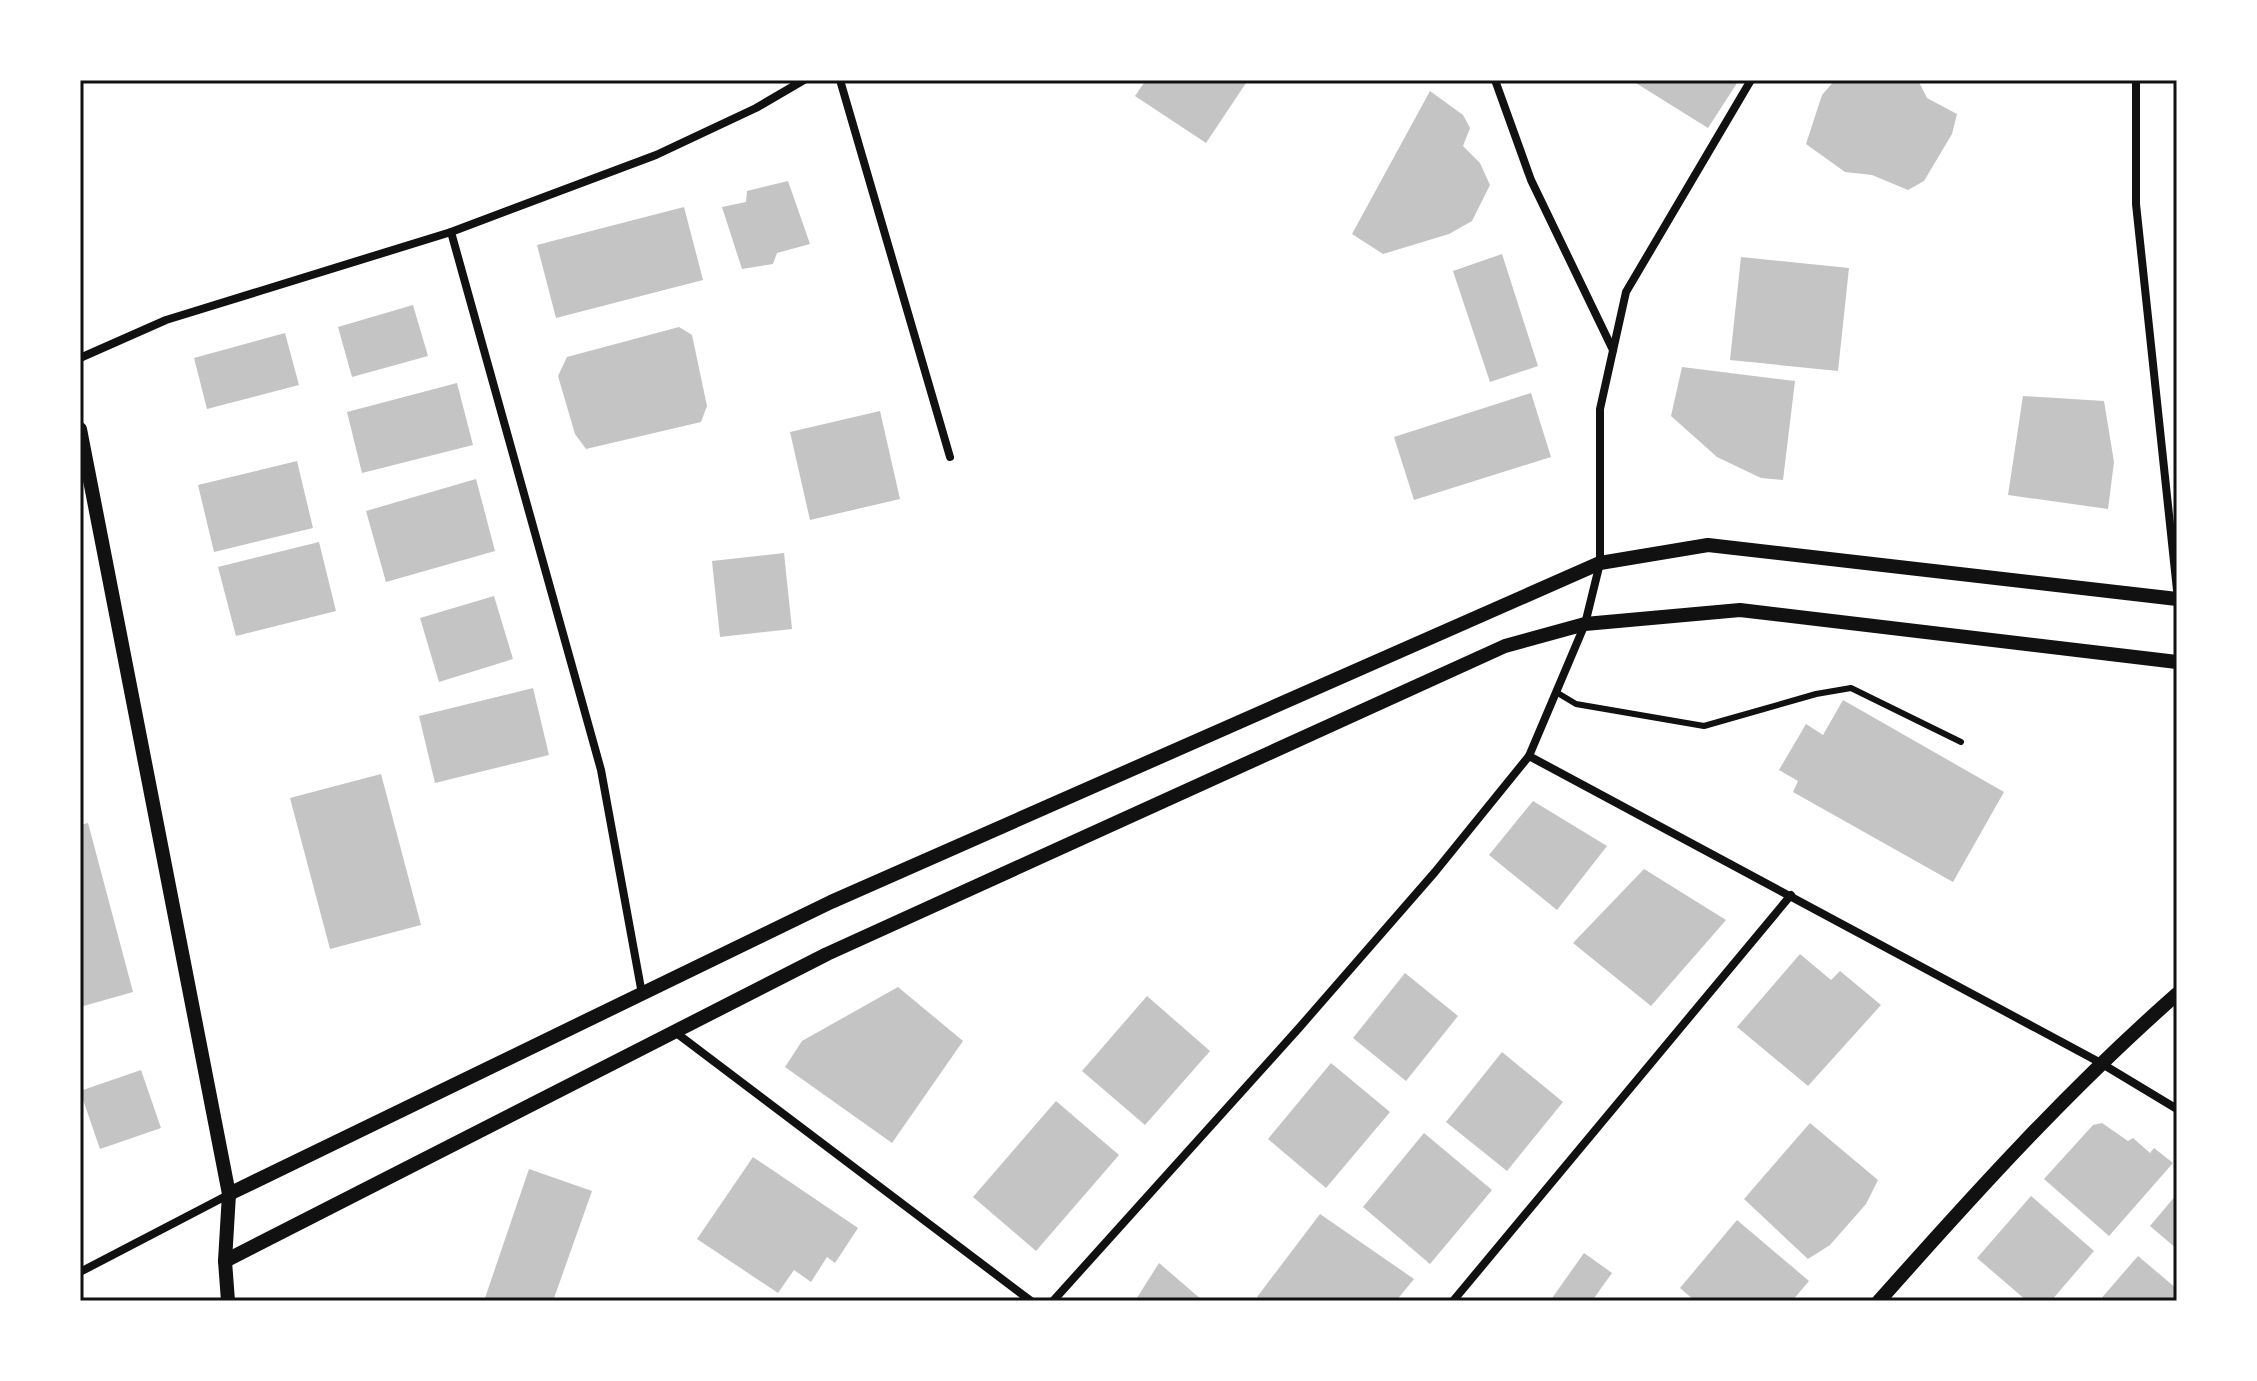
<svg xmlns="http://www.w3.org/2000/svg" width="2257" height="1381" viewBox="0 0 2257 1381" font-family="'Exo 2',sans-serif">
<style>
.building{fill:#c4c4c4}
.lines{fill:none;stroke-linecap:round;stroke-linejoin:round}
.service{stroke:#111;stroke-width:6}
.minor{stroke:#111;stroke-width:8}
.tertiary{stroke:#111;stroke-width:14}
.neatline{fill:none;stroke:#111;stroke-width:3}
</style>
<rect width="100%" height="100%" fill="#fff"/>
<g class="building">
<path d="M 1146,80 L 1248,80 L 1206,143 L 1135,96 Z"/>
<path d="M 1631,80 L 1739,80 L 1708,128 Z"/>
<path d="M 1835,80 L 1918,80 L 1927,98 L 1957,114 L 1952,134 L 1924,181 L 1908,190 L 1872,175 L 1845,172 L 1806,144 L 1822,95 Z"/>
<path d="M 1430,91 L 1463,115 L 1470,128 L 1463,146 L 1480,163 L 1490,185 L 1472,221 L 1449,234 L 1383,254 L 1352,234 Z"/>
<path d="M 788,181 L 810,244 L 777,253 L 773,264 L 742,269 L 722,207 L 746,202 L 747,191 Z"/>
<path d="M 684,207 L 703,280 L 556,318 L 537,245 Z"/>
<path d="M 1502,254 L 1538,366 L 1490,382 L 1453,271 Z"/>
<path d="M 1741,257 L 1849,268 L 1838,371 L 1730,360 Z"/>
<path d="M 413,305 L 428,356 L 352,377 L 338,327 Z"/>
<path d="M 679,327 L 692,335 L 707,406 L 701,422 L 586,449 L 575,434 L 558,376 L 567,357 Z"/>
<path d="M 285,333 L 299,385 L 207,409 L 194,358 Z"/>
<path d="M 1682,367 L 1795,381 L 1783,480 L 1761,478 L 1717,457 L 1671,416 Z"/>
<path d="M 457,383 L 473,445 L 362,473 L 347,412 Z"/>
<path d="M 1531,393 L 1551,457 L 1414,500 L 1394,437 Z"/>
<path d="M 2023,396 L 2104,401 L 2114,462 L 2108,509 L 2008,495 Z"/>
<path d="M 880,411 L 900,499 L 810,520 L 790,432 Z"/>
<path d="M 297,461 L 313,528 L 214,552 L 198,485 Z"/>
<path d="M 476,479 L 495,551 L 386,582 L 366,511 Z"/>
<path d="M 319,542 L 336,611 L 236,636 L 218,567 Z"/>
<path d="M 784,553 L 792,629 L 720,637 L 712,561 Z"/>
<path d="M 494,596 L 513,659 L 439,682 L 420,618 Z"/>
<path d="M 533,688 L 549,755 L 435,783 L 419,716 Z"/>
<path d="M 1843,700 L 2004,792 L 1953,882 L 1793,792 L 1798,781 L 1779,770 L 1806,724 L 1823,735 Z"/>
<path d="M 381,774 L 421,925 L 330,949 L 290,798 Z"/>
<path d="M 1533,801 L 1607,846 L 1557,910 L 1489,855 Z"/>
<path d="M 88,823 L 133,992 L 80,1007 L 80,825 Z"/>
<path d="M 1644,869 L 1726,920 L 1651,1006 L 1573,943 Z"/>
<path d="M 1800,954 L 1831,980 L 1840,971 L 1881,1005 L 1808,1086 L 1737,1027 Z"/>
<path d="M 1405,973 L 1458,1016 L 1406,1081 L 1353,1038 Z"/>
<path d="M 898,987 L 963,1041 L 892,1143 L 785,1067 L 802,1041 Z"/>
<path d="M 1147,996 L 1210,1051 L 1145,1125 L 1082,1071 Z"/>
<path d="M 1502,1052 L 1563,1102 L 1507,1171 L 1446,1122 Z"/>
<path d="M 1331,1063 L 1390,1112 L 1326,1188 L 1268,1139 Z"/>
<path d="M 141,1070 L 161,1128 L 100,1149 L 80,1091 Z"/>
<path d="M 1056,1101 L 1119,1155 L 1036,1251 L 973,1197 Z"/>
<path d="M 1810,1123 L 1878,1180 L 1866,1204 L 1830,1245 L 1808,1259 L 1744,1199 Z"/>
<path d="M 2102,1123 L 2128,1141 L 2133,1138 L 2150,1153 L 2154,1148 L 2173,1163 L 2109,1236 L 2044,1179 L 2093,1125 Z"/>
<path d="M 1424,1133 L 1492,1190 L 1430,1264 L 1363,1207 Z"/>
<path d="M 753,1157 L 858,1228 L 835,1263 L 827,1257 L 811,1282 L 794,1270 L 778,1293 L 697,1239 Z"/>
<path d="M 529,1169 L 592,1191 L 553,1301 L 484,1301 Z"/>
<path d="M 2177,1194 L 2177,1249 L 2150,1226 Z"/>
<path d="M 2031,1196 L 2094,1251 L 2051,1301 L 2027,1301 L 1977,1258 Z"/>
<path d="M 1320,1214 L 1414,1279 L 1396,1301 L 1264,1301 L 1257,1297 Z"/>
<path d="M 1737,1220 L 1809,1281 L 1792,1301 L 1695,1301 L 1680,1288 Z"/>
<path d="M 1584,1253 L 1612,1273 L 1592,1301 L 1550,1301 Z"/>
<path d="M 2138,1256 L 2177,1289 L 2177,1301 L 2099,1301 Z"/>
<path d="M 1159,1263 L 1202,1300 L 1208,1301 L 1135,1301 Z"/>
</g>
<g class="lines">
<path class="service" d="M 1556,692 L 1576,704 L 1704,726 L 1816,694 L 1851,688 L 1961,742"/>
<g class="minor">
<path d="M 840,80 L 950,457"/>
<path d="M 1495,80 L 1531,180 L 1613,350"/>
<path d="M 2136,80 L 2136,204 L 2177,590"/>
<path d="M 451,232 L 601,770 L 642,994"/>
<path d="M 80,358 L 166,320 L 451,232 L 656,155 L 756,108 L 804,80"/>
<path d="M 1529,756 L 2099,1062 L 2177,1109"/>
<path d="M 675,1032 L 1031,1301"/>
<path d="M 80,1272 L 228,1195"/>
<path d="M 1053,1301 L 1299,1028 L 1435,872 L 1529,756 L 1585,624 L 1600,563 L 1600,409 L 1626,292 L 1751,80"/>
<path d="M 1453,1301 L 1791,895"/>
</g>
<g class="tertiary">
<path d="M 80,429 L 229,1194 L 225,1261 L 228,1301"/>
<path d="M 229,1194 L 831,902 L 1600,563 L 1708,545 L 2177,599"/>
<path d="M 225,1261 L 827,954 L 1505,646 L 1585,624 L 1740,610 L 2177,662"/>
<path d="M 1879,1301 C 1974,1194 2069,1089 2177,994"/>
</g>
</g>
<rect width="2257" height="1381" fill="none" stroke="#ffffff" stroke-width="164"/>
<rect x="82" y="82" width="2093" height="1217" class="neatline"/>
</svg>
